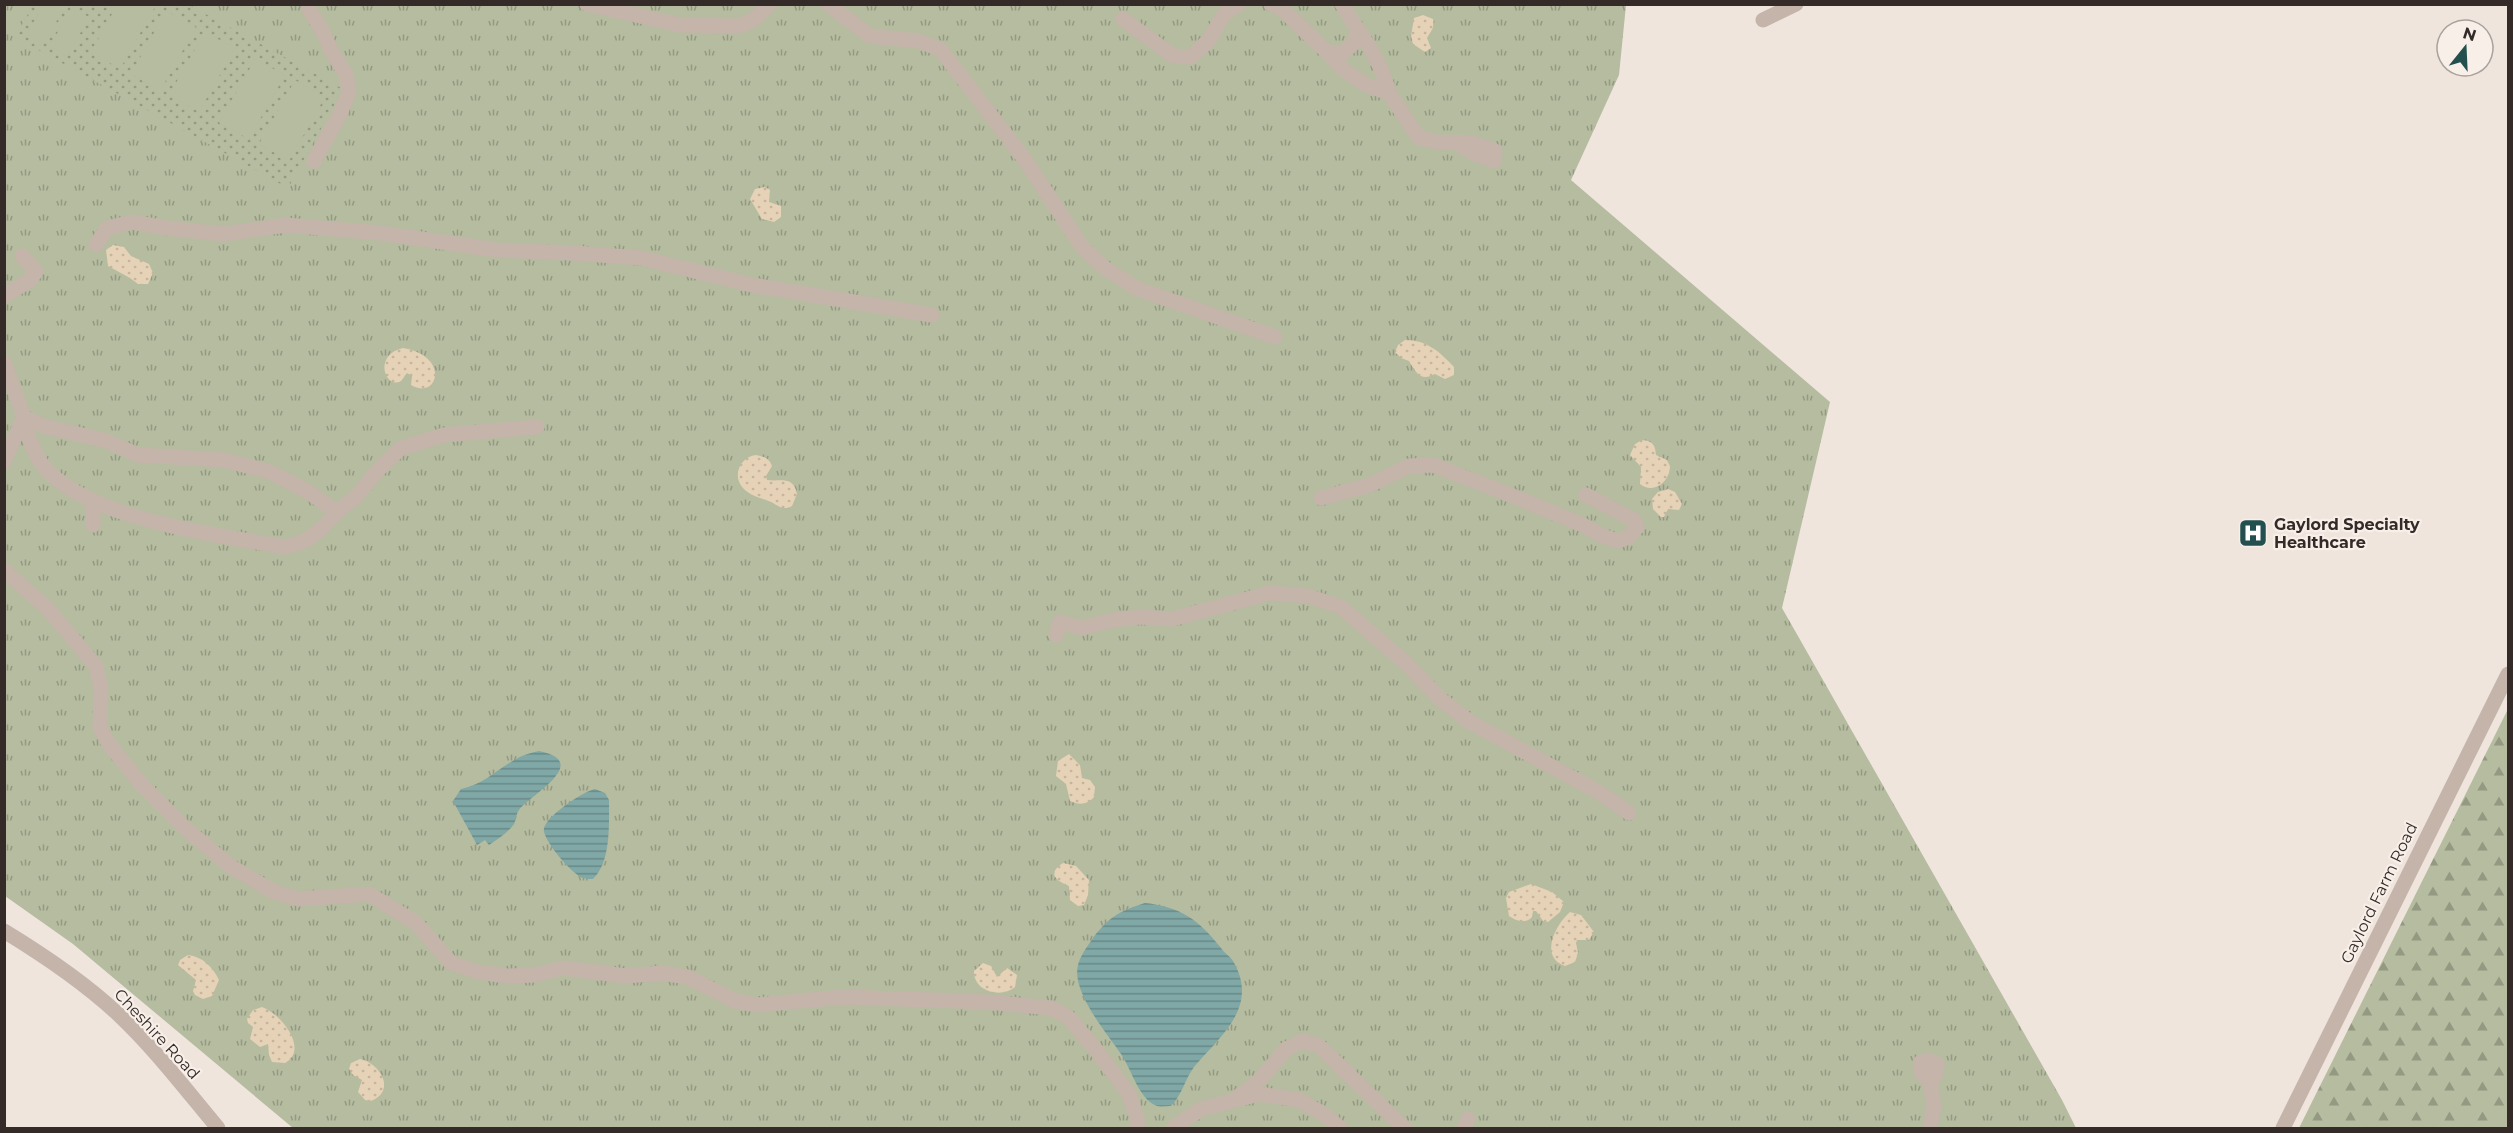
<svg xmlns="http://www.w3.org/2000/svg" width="2513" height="1133" viewBox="0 0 2513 1133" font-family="Montserrat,sans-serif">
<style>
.grass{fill:url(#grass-tufts)}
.forest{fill:url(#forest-firs)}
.sand{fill:url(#sand-dots)}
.park{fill:url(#park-dots)}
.pitch{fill:#b5bc9f}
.water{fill:url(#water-rules)}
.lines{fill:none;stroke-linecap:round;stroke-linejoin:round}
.minor{stroke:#c5b4aa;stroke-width:15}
.labels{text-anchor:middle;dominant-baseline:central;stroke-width:4.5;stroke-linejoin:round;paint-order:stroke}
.poi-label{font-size:16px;font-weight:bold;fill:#342b29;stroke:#f7efe8;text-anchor:start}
.street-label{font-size:16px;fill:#342b29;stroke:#f7efe8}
</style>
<defs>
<pattern id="grass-tufts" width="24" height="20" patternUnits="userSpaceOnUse" patternTransform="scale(1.5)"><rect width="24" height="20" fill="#b5bc9f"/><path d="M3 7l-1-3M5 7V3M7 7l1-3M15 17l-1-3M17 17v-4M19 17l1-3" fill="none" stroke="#949982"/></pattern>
<pattern id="forest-firs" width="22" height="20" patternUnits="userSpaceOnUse" patternTransform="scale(1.5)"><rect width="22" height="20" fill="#b5bc9f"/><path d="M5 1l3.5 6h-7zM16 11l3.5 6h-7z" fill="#949982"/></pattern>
<pattern id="sand-dots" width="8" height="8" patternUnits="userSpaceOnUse" patternTransform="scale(1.5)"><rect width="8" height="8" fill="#e6d2b7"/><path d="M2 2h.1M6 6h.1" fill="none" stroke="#c6b49d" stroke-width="1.8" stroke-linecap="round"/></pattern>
<pattern id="park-dots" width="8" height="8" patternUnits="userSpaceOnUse" patternTransform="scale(1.5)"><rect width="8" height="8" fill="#b5bc9f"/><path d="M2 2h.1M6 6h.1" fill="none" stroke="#949982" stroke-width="1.8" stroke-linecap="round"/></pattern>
<pattern id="water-rules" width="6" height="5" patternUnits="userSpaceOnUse" patternTransform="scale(1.5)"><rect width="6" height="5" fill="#7fa8a6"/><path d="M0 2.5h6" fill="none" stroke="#698987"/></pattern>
</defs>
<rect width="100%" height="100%" fill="#efe5dd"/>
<path class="grass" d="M 5,5 L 1626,5 L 1619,75 L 1571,180 L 1830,402 L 1782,608 L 2062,1100 L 2076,1128 L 293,1128 L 73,944 L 5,896 Z"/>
<path class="forest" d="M 2508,709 L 2508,1128 L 2299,1128 Z"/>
<g class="sand">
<path d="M 1423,15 L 1433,19 C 1435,28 1431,31 1427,38 L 1431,48 L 1425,52 L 1413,44 L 1411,36 L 1414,18 Z"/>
<path d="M 765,187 L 770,190 L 769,202 L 781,206 L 781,217 L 774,222 L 762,219 L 750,199 L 755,189 Z"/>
<path d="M 113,245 L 124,247 L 131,256 L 149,264 L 153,273 L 148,284 L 138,284 L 130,278 L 108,266 L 106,250 Z"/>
<path d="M 1405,340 C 1427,340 1440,352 1454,367 L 1454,375 L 1445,379 L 1435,374 C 1421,382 1416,373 1409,361 L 1401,358 L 1395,352 L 1398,345 Z"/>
<path d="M 403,348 C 451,356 438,401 411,385 L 412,376 L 407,373 C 405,375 403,379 401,381 C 386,390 372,355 403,348 Z"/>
<path d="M 1642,440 C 1653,441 1655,445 1656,455 L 1667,460 L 1670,466 C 1670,482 1653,495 1640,484 L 1641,467 L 1630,455 L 1635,444 Z"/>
<path d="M 756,455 C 764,457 769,458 772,466 L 766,476 L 767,480 C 781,482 793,475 797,494 L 792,506 C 783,511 779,506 771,502 C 762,498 753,497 745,490 C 731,478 739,457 756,455 Z"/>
<path d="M 1668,489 L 1675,492 L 1682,504 L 1679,510 L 1668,509 L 1664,517 L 1661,517 L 1653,509 L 1652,499 L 1658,492 Z"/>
<path d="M 1069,754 L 1080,765 L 1082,778 L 1090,780 L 1095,787 L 1094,797 C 1087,805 1079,805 1070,801 L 1066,784 L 1056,776 L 1058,761 Z"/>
<path d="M 1063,863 L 1076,866 L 1089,880 L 1088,895 L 1084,905 L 1078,906 L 1070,900 L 1069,886 C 1057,881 1046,874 1063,863 Z"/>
<path d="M 1531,884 L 1552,892 L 1564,902 L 1560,912 L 1548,922 L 1543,921 L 1536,911 L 1533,911 L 1532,917 C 1526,924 1516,921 1509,916 L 1506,898 L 1509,892 Z"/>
<path d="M 1570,912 L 1581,915 L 1594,932 L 1589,940 L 1577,940 L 1576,943 L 1578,953 L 1575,962 L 1565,966 C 1539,957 1555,925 1570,912 Z"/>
<path d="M 188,955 C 203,957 213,967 219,980 L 212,996 L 203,999 L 195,995 L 193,991 L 196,980 L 178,965 L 180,960 Z"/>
<path d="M 983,963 L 991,966 L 997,977 L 1007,968 L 1017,975 L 1015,987 C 1001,999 973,991 974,971 Z"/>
<path d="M 262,1007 C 280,1013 310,1049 285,1063 L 272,1062 L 269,1055 L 268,1044 L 260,1047 L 250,1039 L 253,1027 L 248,1023 L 247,1019 L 253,1010 Z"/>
<path d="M 360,1059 C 380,1063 397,1091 371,1101 L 365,1100 L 358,1092 L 362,1080 L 353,1075 L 349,1069 L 351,1063 Z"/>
</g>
<path class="park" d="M 33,5 L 189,5 L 343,89 L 288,188 L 15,37 Z"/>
<g class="pitch">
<path d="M 63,4 L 65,6 L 44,44 L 27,34 L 43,5 Z"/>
<path d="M 117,5 L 156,5 L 120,69 L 91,52 Z"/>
<path d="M 71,8 L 89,17 L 68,56 L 50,46 Z"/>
<path d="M 166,11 L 196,27 L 160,91 L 131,74 Z"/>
<path d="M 205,32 L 235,48 L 199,112 L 169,95 Z"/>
<path d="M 255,59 L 285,75 L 249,139 L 219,123 Z"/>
<path d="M 295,80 L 325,97 L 289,161 L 259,144 Z"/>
</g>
<g class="water">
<path d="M 539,751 C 593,762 530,795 519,810 C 516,814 516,820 514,824 C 508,833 497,839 489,845 L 485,840 L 477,845 L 453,801 L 461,789 C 492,783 505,757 539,751 Z"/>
<path d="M 595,789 L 605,793 L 609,800 C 609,825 611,862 593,879 C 590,879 586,879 583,878 C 574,876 541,839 544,828 C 548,815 582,792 595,789 Z"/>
<path d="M 1145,903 C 1181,907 1199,920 1221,948 C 1224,953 1230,956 1233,961 C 1260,1007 1220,1036 1194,1067 C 1185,1079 1182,1095 1171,1106 C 1167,1106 1161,1107 1157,1106 C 1139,1100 1131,1068 1121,1054 C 1107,1033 1071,992 1078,965 C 1080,957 1086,948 1091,941 C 1107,918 1119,911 1145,903 Z"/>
</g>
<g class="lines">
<g class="minor">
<path d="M 309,4 L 309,9 L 323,32 L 333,54 L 346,74 L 349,92 L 340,114 L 314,161"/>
<path d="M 587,4 L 680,25 L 738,26 L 752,21 L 770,4"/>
<path d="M 828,4 L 870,36 L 919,41 L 940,49 L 1023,157 L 1083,248 L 1106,269 L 1138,289 L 1275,337"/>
<path d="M 1271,4 L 1282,9 L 1327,52 L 1343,53 L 1354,43 L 1358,30 L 1342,4"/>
<path d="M 1123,19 L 1173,56 L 1191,57 L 1208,41 L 1225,13 L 1239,4"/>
<path d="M 1763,20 L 1796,4"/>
<path d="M 1358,30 C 1372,50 1383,68 1389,93"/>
<path d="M 1327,52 L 1344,70 L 1366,85 L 1389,93 L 1419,138 L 1438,142 L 1473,143 L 1495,151 L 1494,161 L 1475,154 L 1455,142"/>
<path d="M 96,245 L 107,228 L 132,222 L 166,228 L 223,234 L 286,225 L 380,233 L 496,250 L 574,253 L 641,258 L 752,285 L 932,315"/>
<path d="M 4,296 L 30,280 L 36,271 L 22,256"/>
<path d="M 4,362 L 24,417 L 43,426 L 107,441 L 138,455 L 224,460 L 270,472 L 307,491 L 337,512 L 356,497 L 379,469 L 401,448 L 444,435 L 537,427"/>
<path d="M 22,421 C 28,434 33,451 41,463 C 82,519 219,535 285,547 C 309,543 321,530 337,512"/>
<path d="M 4,462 L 22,421"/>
<path d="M 1321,498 L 1370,485 L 1409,466 L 1433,465 L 1498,490 L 1583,525 L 1600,535 L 1618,541 L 1629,537 L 1637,527 L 1634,520 L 1586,495"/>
<path d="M 93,502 L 93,525"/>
<path d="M 4,570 L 47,608 L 96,666 L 101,688 L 100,727 L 108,743 L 142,785 L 185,828 L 230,866 L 274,892 L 299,899 L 369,894 L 416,923 L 451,963 L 478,972 L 507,976 L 534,975 L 563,968 L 626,976 L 661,973 L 688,977 L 735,1001 L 757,1005 L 843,997 L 988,1002 L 1051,1008 L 1068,1017 L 1093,1046 L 1129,1094 L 1138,1122 L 1137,1128"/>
<path d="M 1056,635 L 1060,622 L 1082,628 L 1113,620 L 1140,617 L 1172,619 L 1270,593 L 1308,596 L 1341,607 L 1408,665 L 1440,699 L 1470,722 L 1602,794 L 1629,813"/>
<path d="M 4,931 C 45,956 84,982 119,1015 C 155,1049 186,1090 218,1128"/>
<path d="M 1233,1100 L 1259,1081 L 1286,1049 L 1303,1041 L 1319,1046 L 1404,1128"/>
<path d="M 1173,1128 L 1201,1109 L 1259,1094 L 1299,1100 L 1325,1115 L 1340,1128"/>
<path d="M 1464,1128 L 1468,1119"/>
<path d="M 1930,1128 L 1934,1106 L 1930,1081 L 1935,1076 L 1937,1064 L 1928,1060 L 1921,1062 C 1920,1072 1922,1076 1930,1081"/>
<path d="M 2283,1128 L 2508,674"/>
</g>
</g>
<defs>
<g id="hospital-square" transform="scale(1.5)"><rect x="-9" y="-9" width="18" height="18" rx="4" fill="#23504f" stroke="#f7efe8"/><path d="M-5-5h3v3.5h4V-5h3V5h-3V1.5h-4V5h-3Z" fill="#fff"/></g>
</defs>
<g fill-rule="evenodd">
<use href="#hospital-square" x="2253" y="533"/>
</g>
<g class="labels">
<g class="poi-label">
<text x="2274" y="524">Gaylord Specialty<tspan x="2274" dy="18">Healthcare</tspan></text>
</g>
<g class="street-label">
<text transform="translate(2379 893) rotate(-64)">Gaylord Farm Road</text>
<text transform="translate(157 1034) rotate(47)">Cheshire Road</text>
</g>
</g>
<rect width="2513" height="1133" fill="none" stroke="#342b29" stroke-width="12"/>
<g transform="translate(2465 48) rotate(18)"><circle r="28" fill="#f7efe8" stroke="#a9a19c" stroke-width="1.5"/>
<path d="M0-4.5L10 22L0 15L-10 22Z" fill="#23504f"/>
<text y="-9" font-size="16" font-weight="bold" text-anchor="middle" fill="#342b29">N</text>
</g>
</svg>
